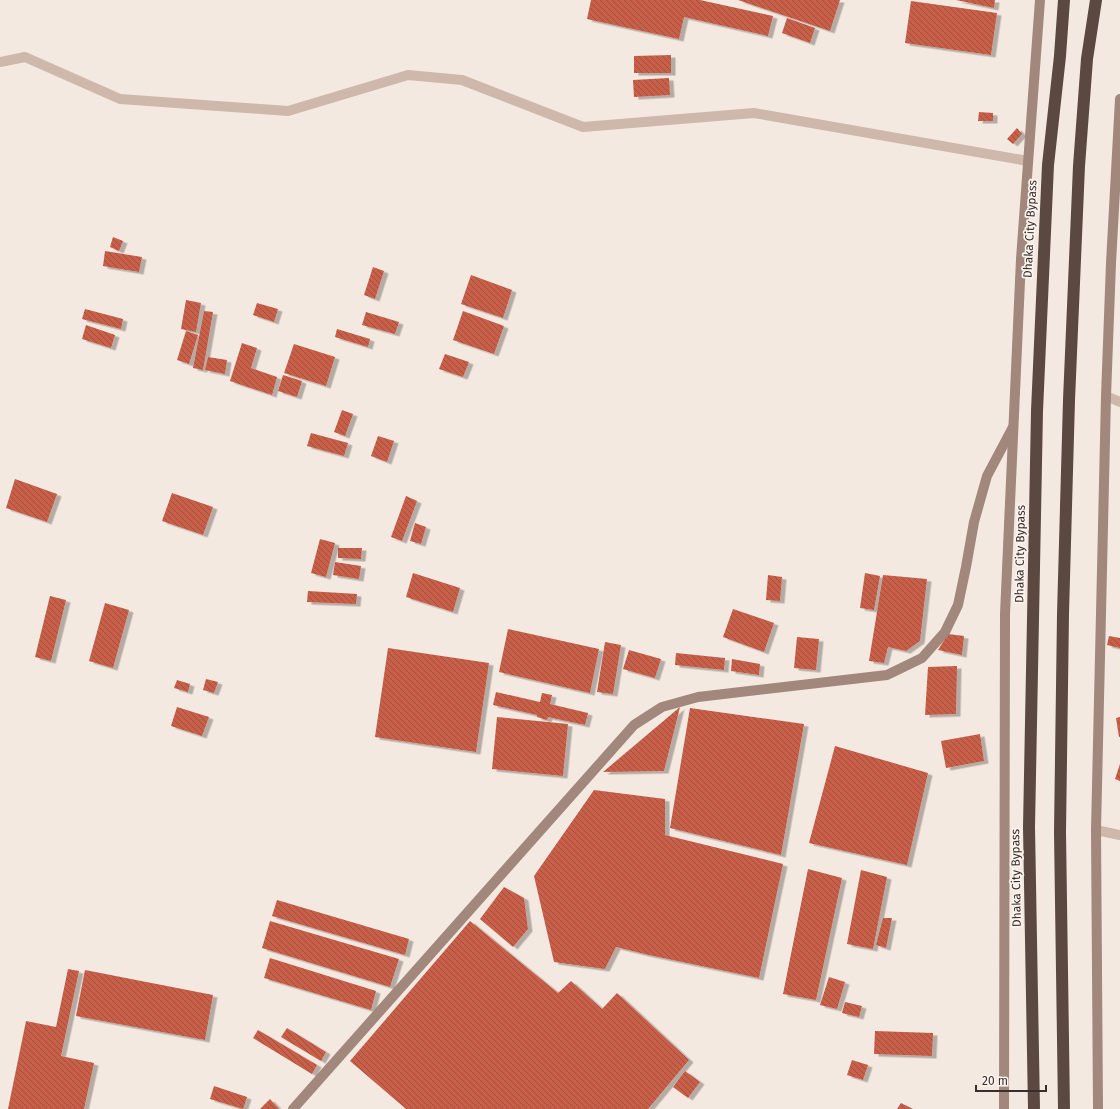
<svg xmlns="http://www.w3.org/2000/svg" width="1120" height="1109" viewBox="0 0 1120 1109" font-family="'Fira Sans',sans-serif">
<style>
.building{fill:url(#building-back-hatch);filter:url(#shadow)}
.lines{fill:none;stroke-linecap:round;stroke-linejoin:round}
.street{stroke:#cdb8ab;stroke-width:10}
.secondary{stroke:#a1877c;stroke-width:10}
.highway{stroke:#5b4841;stroke-width:12}
.labels{text-anchor:middle;dominant-baseline:central;stroke-width:3.5;stroke-linejoin:round;paint-order:stroke}
.street-label{font-size:12px;fill:#3a2e2a;stroke:#fbf3ed}
</style>
<defs>
<pattern id="building-back-hatch" width="6" height="6" patternUnits="userSpaceOnUse"><rect width="6" height="6" fill="#c85f4a"/><path d="M-1 5l2 2M0 0l6 6M5-1l2 2" fill="none" stroke="#a34f3e"/></pattern>
<filter id="shadow"><feDropShadow dx="4.5" dy="2.5" stdDeviation="0" flood-color="#0004"/></filter>
</defs>
<rect width="100%" height="100%" fill="#f4e9e0"/>
<g class="building">
<path d="M 591,0 L 700,0 L 773,16 L 768,36 L 684,17 L 679,39 L 587,19 Z"/>
<path d="M 738,0 L 840,0 L 830,31 Z"/>
<path d="M 956,0 L 995,0 L 994,8 Z"/>
<path d="M 911,1 L 997,13 L 991,55 L 905,43 Z"/>
<path d="M 787,18 L 815,28 L 810,43 L 782,33 Z"/>
<path d="M 671,55 L 671,73 L 634,73 L 634,56 Z"/>
<path d="M 669,78 L 670,95 L 634,97 L 633,80 Z"/>
<path d="M 979,112 L 993,113 L 993,121 L 978,121 Z"/>
<path d="M 1017,128 L 1022,134 L 1013,144 L 1007,139 Z"/>
<path d="M 113,237 L 123,241 L 119,251 L 110,247 Z"/>
<path d="M 105,251 L 142,257 L 139,272 L 103,266 Z"/>
<path d="M 373,267 L 384,271 L 375,299 L 364,295 Z"/>
<path d="M 471,275 L 512,290 L 503,318 L 461,304 Z"/>
<path d="M 186,300 L 201,303 L 196,332 L 181,329 Z"/>
<path d="M 257,303 L 278,309 L 274,322 L 253,315 Z"/>
<path d="M 85,309 L 123,319 L 121,329 L 82,319 Z"/>
<path d="M 204,311 L 213,312 L 203,370 L 193,368 Z"/>
<path d="M 463,311 L 504,326 L 494,354 L 453,340 Z"/>
<path d="M 366,312 L 399,322 L 395,334 L 362,325 Z"/>
<path d="M 86,325 L 115,335 L 111,348 L 82,339 Z"/>
<path d="M 337,329 L 370,339 L 368,347 L 335,337 Z"/>
<path d="M 186,331 L 198,335 L 189,364 L 177,360 Z"/>
<path d="M 242,343 L 257,348 L 251,368 L 277,377 L 272,395 L 230,381 Z"/>
<path d="M 294,344 L 335,357 L 326,386 L 284,373 Z"/>
<path d="M 445,354 L 469,362 L 463,377 L 439,369 Z"/>
<path d="M 208,357 L 227,360 L 225,374 L 205,370 Z"/>
<path d="M 283,375 L 302,381 L 297,397 L 278,391 Z"/>
<path d="M 342,410 L 353,414 L 345,436 L 334,432 Z"/>
<path d="M 311,433 L 348,443 L 344,456 L 307,446 Z"/>
<path d="M 378,436 L 394,441 L 387,462 L 371,456 Z"/>
<path d="M 15,479 L 57,494 L 47,522 L 6,508 Z"/>
<path d="M 172,493 L 213,507 L 203,535 L 162,521 Z"/>
<path d="M 406,496 L 417,501 L 402,541 L 391,537 Z"/>
<path d="M 415,523 L 426,527 L 421,544 L 410,541 Z"/>
<path d="M 320,539 L 335,543 L 326,577 L 311,573 Z"/>
<path d="M 338,548 L 362,548 L 361,559 L 338,558 Z"/>
<path d="M 335,562 L 361,566 L 359,579 L 333,575 Z"/>
<path d="M 413,573 L 460,588 L 453,612 L 406,597 Z"/>
<path d="M 865,573 L 880,576 L 874,610 L 860,608 Z"/>
<path d="M 768,575 L 782,577 L 780,601 L 766,600 Z"/>
<path d="M 883,575 L 927,579 L 920,641 L 906,651 L 888,647 L 884,663 L 869,661 Z"/>
<path d="M 308,591 L 357,594 L 356,604 L 307,602 Z"/>
<path d="M 50,596 L 66,600 L 51,661 L 35,657 Z"/>
<path d="M 105,603 L 129,610 L 113,668 L 89,661 Z"/>
<path d="M 733,609 L 774,623 L 764,652 L 723,637 Z"/>
<path d="M 508,629 L 599,649 L 590,693 L 499,672 Z"/>
<path d="M 948,634 L 964,636 L 962,655 L 938,650 Z"/>
<path d="M 1109,636 L 1120,638 L 1120,648 L 1107,645 Z"/>
<path d="M 797,637 L 819,639 L 816,670 L 794,668 Z"/>
<path d="M 605,642 L 621,645 L 613,694 L 597,692 Z"/>
<path d="M 388,648 L 489,663 L 476,752 L 375,737 Z"/>
<path d="M 629,650 L 661,659 L 655,678 L 623,669 Z"/>
<path d="M 676,653 L 725,658 L 724,670 L 675,665 Z"/>
<path d="M 732,659 L 760,664 L 759,675 L 731,671 Z"/>
<path d="M 957,666 L 956,714 L 925,715 L 928,667 Z"/>
<path d="M 206,679 L 218,682 L 214,693 L 203,690 Z"/>
<path d="M 177,680 L 190,684 L 188,692 L 174,688 Z"/>
<path d="M 496,692 L 540,702 L 542,693 L 552,695 L 550,704 L 588,713 L 585,725 L 548,717 L 547,720 L 537,717 L 537,715 L 493,705 Z"/>
<path d="M 177,707 L 209,717 L 202,736 L 171,726 Z"/>
<path d="M 680,707 L 664,771 L 603,772 Z"/>
<path d="M 690,708 L 804,724 L 781,855 L 670,828 Z"/>
<path d="M 497,717 L 568,724 L 563,776 L 492,769 Z"/>
<path d="M 1120,717 L 1120,737 L 1119,737 L 1116,718 Z"/>
<path d="M 980,734 L 984,761 L 946,768 L 941,741 Z"/>
<path d="M 835,746 L 928,773 L 907,865 L 809,843 Z"/>
<path d="M 1120,764 L 1120,781 L 1115,779 Z"/>
<path d="M 594,790 L 665,799 L 665,835 L 783,864 L 759,978 L 649,955 L 616,947 L 605,969 L 554,962 L 534,876 Z"/>
<path d="M 808,869 L 842,878 L 816,1000 L 783,994 Z"/>
<path d="M 861,870 L 887,877 L 873,949 L 847,944 Z"/>
<path d="M 504,887 L 524,898 L 528,929 L 513,947 L 480,919 Z"/>
<path d="M 277,900 L 409,939 L 405,955 L 272,916 Z"/>
<path d="M 883,918 L 892,918 L 886,948 L 876,945 Z"/>
<path d="M 270,921 L 399,959 L 390,987 L 262,948 Z"/>
<path d="M 470,921 L 558,993 L 571,981 L 602,1009 L 617,993 L 689,1060 L 648,1109 L 406,1109 L 350,1061 Z"/>
<path d="M 270,958 L 376,991 L 371,1010 L 264,978 Z"/>
<path d="M 68,969 L 79,971 L 61,1056 L 94,1063 L 84,1109 L 8,1109 L 26,1021 L 56,1027 Z"/>
<path d="M 85,970 L 213,995 L 205,1040 L 76,1016 Z"/>
<path d="M 829,977 L 845,982 L 837,1009 L 820,1005 Z"/>
<path d="M 845,1002 L 862,1006 L 859,1017 L 842,1013 Z"/>
<path d="M 287,1028 L 326,1052 L 321,1061 L 281,1037 Z"/>
<path d="M 258,1030 L 317,1065 L 312,1074 L 253,1038 Z"/>
<path d="M 875,1031 L 933,1033 L 932,1056 L 874,1054 Z"/>
<path d="M 852,1060 L 868,1065 L 863,1080 L 847,1075 Z"/>
<path d="M 685,1071 L 700,1082 L 688,1098 L 673,1087 Z"/>
<path d="M 214,1086 L 247,1097 L 243,1109 L 210,1099 Z"/>
<path d="M 270,1099 L 279,1109 L 260,1109 Z"/>
<path d="M 901,1103 L 913,1109 L 897,1109 Z"/>
</g>
<g class="lines">
<g class="street">
<path d="M 0,62 L 25,57 L 120,99 L 288,111 L 408,75 L 462,80 L 583,127 L 754,113 L 1028,161"/>
<path d="M 1106,396 L 1120,402"/>
<path d="M 1096,830 L 1120,835"/>
</g>
<g class="secondary">
<path d="M 293,1109 L 634,725 L 662,707 L 698,697 L 887,675 L 922,658 L 945,632 L 958,605 L 966,567 L 974,522 L 987,476 L 1013,427"/>
<path d="M 1004,1109 L 1005,614 L 1021,259 L 1040,0"/>
<path d="M 1098,1109 L 1096,830 L 1106,396 L 1111,263 L 1120,99"/>
</g>
<g class="highway">
<path d="M 1034,1109 L 1029,827 L 1037,411 L 1048,165 L 1060,56 L 1064,0"/>
<path d="M 1064,1109 L 1060,832 L 1063,614 L 1069,400 L 1079,166 L 1087,59 L 1096,0"/>
</g>
</g>
<g class="labels">
<g class="street-label">
<text transform="translate(1030 229) rotate(-87)">Dhaka City Bypass</text>
<text transform="translate(1020 554) rotate(-89)">Dhaka City Bypass</text>
<text transform="translate(1016 878) rotate(-91)">Dhaka City Bypass</text>
</g>
</g>
<path d="M976 1085v6h70v-6" fill="none" stroke="#3a2e2a" stroke-width="2"/>
<text x="982" y="1085" font-size="12" fill="#3a2e2a" stroke="#fbf3ed" stroke-width="3" paint-order="stroke">20 m</text>
</svg>
